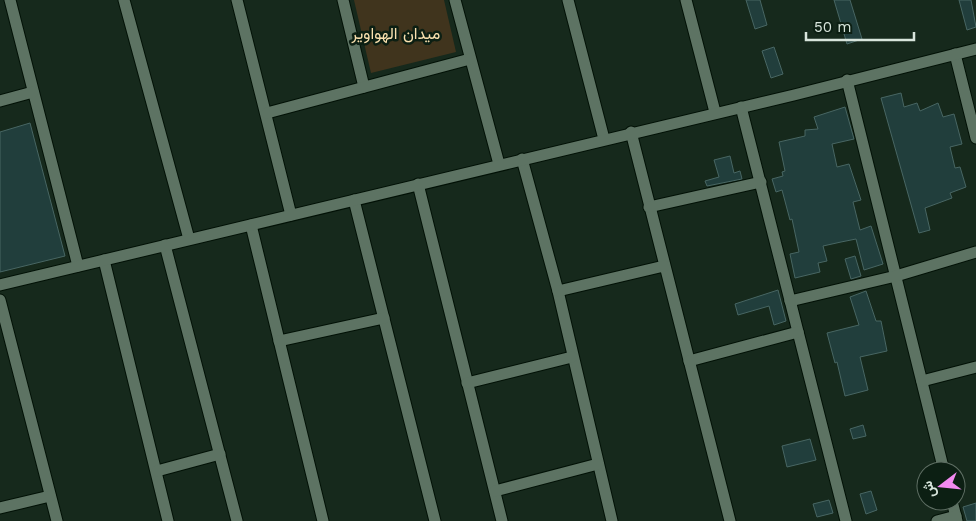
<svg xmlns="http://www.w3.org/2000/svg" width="976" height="521" viewBox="0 0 976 521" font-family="'Work Sans',Vazirmatn,sans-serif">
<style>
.green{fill:#40341d}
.building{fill:#213e3c;stroke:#486663}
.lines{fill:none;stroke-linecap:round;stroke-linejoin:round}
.minor-casing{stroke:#021106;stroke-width:13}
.minor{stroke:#5d7363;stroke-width:11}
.labels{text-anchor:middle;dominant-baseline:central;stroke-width:5;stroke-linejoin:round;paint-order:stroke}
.park-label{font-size:16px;fill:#fae1af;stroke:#0c1f13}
</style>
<rect width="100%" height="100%" fill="#16291c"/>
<path class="green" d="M 354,0 L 444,0 L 456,52 L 371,73 Z"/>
<g class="building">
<path d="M 746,0 L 760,0 L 767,25 L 755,29 Z"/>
<path d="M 834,0 L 850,0 L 862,39 L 847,44 Z"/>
<path d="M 959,0 L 971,0 L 976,27 L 967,30 Z"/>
<path d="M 774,47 L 783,74 L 771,78 L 762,51 Z"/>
<path d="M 901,93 L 904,107 L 917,103 L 920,111 L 938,103 L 943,117 L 954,114 L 962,144 L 950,147 L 955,168 L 960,167 L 966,187 L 950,193 L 952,198 L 925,208 L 930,230 L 919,233 L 881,98 Z"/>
<path d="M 845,107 L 854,139 L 832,144 L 837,167 L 849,164 L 861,200 L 853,202 L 860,230 L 871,226 L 883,264 L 864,270 L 856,239 L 841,242 L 823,246 L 827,261 L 818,263 L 820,272 L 795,278 L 790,254 L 799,252 L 792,219 L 790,220 L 782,190 L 776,192 L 772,179 L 783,176 L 782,172 L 785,171 L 779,142 L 805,136 L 805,130 L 818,129 L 814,117 Z"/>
<path d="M 30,123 L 65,256 L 0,272 L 0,132 Z"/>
<path d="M 730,156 L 734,173 L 740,171 L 742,179 L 707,186 L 705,181 L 719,177 L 714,160 Z"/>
<path d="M 855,256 L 861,276 L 851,279 L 845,259 Z"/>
<path d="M 778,290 L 786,321 L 774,325 L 769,306 L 738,315 L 735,304 Z"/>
<path d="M 866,291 L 876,321 L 881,321 L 887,351 L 860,357 L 868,390 L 845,396 L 837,362 L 835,363 L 827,333 L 859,325 L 850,297 Z"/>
<path d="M 863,425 L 866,436 L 853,439 L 850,429 Z"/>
<path d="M 810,439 L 816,460 L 787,467 L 782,446 Z"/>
<path d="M 871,491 L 877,510 L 866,514 L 860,494 Z"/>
<path d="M 829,500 L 833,513 L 817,517 L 813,504 Z"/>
<path d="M 976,503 L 976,521 L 967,521 L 963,507 Z"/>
</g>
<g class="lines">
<g class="minor-casing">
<g id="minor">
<path d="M 10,0 L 78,266"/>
<path d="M 124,0 L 189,239"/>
<path d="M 237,0 L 291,215"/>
<path d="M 343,0 L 364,87"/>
<path d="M 455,0 L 499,164"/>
<path d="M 568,0 L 604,139"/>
<path d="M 686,0 L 715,112"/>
<path d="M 955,54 L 976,138"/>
<path d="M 847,80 L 944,471"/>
<path d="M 0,101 L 33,92"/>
<path d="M 741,107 L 846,521"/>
<path d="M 267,113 L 470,59"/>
<path d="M 631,132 L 730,521"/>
<path d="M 522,159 L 558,291 L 612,521"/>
<path d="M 418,184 L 502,521"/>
<path d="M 354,200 L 435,521"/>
<path d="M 649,207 L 761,182"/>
<path d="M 251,225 L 323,521"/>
<path d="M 165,245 L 237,521"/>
<path d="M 104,260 L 168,521"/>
<path d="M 0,285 L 794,95 L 976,49"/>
<path d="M 558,291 L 664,266"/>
<path d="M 0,300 L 57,521"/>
<path d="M 790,301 L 896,276 L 976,252"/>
<path d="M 279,341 L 384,318"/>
<path d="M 689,361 L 798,332"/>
<path d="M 922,381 L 976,367"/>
<path d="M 467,383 L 572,357"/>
<path d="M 157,471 L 220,454"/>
<path d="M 495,491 L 598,464"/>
<path d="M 952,501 L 957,521"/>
<path d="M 0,508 L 50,496"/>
<path d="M 937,521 L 956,516"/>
</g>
</g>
<use href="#minor" class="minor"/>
</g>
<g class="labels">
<g class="park-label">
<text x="396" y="33">ميدان الهواوير</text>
</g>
</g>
<g transform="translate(941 486) rotate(254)"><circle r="24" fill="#0c1f13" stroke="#5e6e63"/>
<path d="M0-4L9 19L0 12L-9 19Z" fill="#f38af1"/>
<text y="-8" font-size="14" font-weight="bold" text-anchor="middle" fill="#d8e5dc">ش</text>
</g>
<path d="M806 32v8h108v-8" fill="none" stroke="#d8e5dc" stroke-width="2.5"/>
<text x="814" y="32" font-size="15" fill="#d8e5dc" stroke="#0c1f13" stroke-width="4" paint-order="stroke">50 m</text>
</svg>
